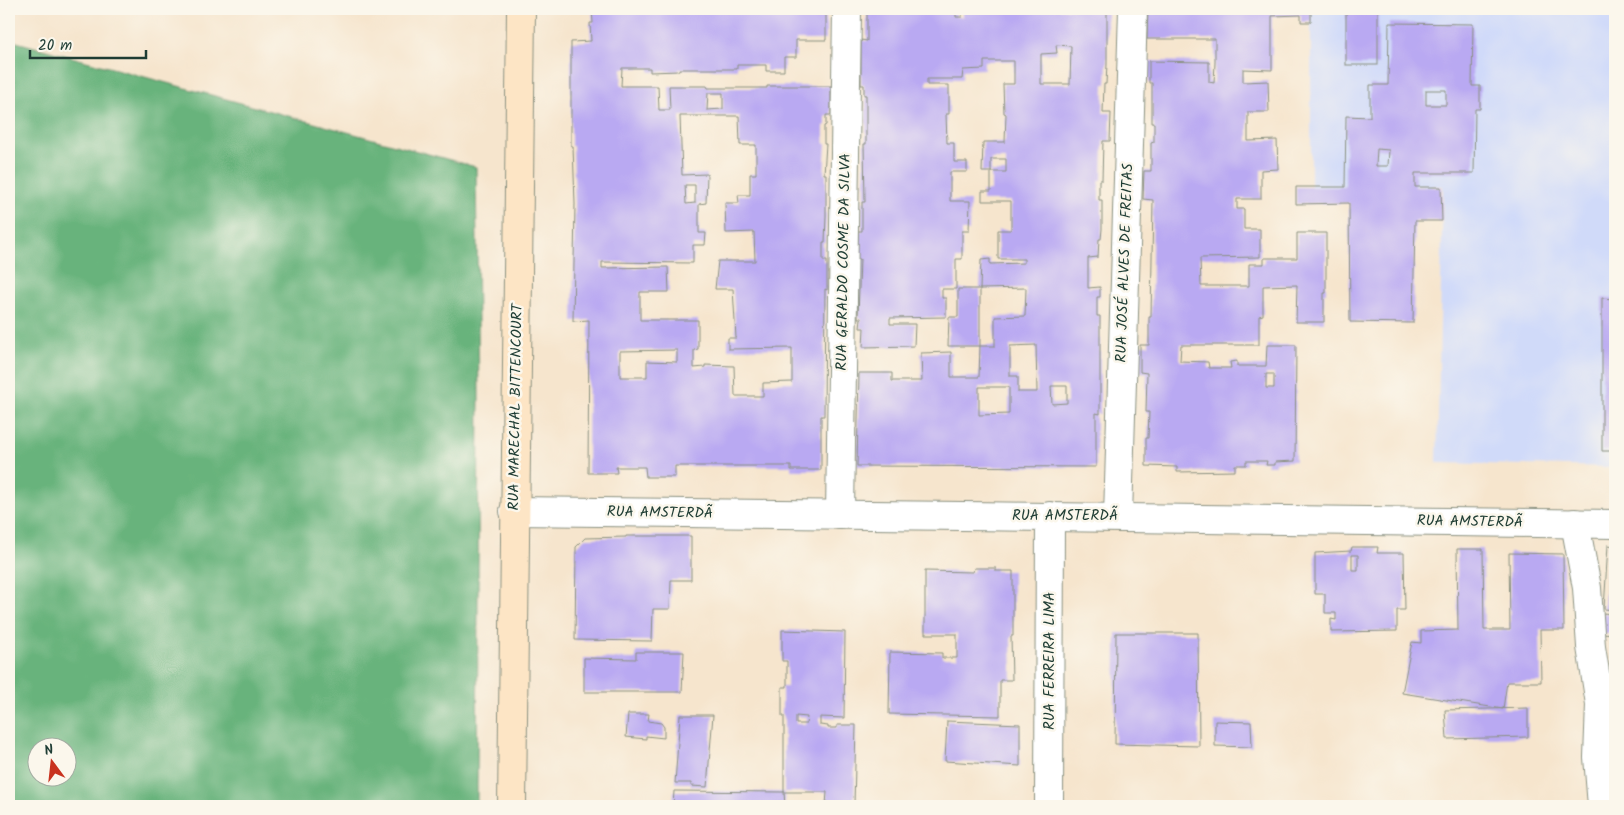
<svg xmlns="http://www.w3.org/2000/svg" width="1624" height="815" viewBox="0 0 1624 815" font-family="Kalam,sans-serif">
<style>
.built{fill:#d0daf9}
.forest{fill:#68b37b;stroke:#447858;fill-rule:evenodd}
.building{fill:#b9a9f2;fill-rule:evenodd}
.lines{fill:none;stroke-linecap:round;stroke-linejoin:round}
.minor-casing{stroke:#8a9180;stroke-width:30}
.secondary-casing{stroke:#8a9180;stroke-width:30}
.minor{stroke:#fff;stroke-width:28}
.secondary{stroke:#fde5c5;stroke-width:28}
.labels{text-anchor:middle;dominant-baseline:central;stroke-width:5;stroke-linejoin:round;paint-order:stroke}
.street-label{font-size:15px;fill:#1f3d34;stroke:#fbf7ec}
</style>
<rect width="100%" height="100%" fill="#fbf7ec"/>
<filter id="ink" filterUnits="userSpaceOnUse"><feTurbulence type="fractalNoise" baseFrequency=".02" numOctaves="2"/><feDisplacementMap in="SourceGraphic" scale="10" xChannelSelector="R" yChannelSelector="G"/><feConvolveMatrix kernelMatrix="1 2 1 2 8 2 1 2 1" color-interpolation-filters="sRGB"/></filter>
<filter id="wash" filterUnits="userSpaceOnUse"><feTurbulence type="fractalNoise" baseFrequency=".0096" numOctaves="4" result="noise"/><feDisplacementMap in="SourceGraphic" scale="20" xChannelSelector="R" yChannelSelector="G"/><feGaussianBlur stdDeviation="1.12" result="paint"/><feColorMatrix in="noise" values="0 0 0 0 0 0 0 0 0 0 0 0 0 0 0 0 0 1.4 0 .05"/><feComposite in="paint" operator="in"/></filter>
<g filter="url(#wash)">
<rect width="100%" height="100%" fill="#f6e5cd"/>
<path class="built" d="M 1311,9 L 1615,9 L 1615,467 L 1437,463 L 1443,186 L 1311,187 Z"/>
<path class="forest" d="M 9,40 L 476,167 L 479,393 L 477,806 L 9,806 ZM 38,748 L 68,748 L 68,778 L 38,778 Z"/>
<g id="blocks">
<g class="building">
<path d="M 592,9 L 826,9 L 826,40 L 796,40 L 796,57 L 784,57 L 784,71 L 766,71 L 766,65 L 737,65 L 737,69 L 679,69 L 679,71 L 650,72 L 650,68 L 622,68 L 621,86 L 658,86 L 659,110 L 670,110 L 669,86 L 707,86 L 708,88 L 767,88 L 767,86 L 831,86 L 831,115 L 826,115 L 826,125 L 824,126 L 824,144 L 826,144 L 824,174 L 826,174 L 826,216 L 825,242 L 823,242 L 823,261 L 827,261 L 827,290 L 825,289 L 824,416 L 821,416 L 821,470 L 791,470 L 791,466 L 675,466 L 675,477 L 646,477 L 645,467 L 616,467 L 617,473 L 588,473 L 589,320 L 573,321 L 575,204 L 573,146 L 571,146 L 571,42 L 591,41 L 590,23 L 593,23 ZM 708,93 L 723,93 L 723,109 L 707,110 ZM 680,116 L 739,116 L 740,145 L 756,145 L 756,174 L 750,174 L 750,195 L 738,195 L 739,203 L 725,203 L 726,233 L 754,232 L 755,261 L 718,261 L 715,289 L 733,289 L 736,338 L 728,338 L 728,349 L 792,348 L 792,382 L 763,383 L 763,396 L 735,396 L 734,366 L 705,365 L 705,367 L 694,368 L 694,350 L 698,349 L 698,320 L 640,320 L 640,292 L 669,292 L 668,267 L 602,268 L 602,262 L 693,263 L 693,245 L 705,245 L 706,233 L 699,233 L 699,204 L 706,203 L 707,174 L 682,175 ZM 685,185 L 695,185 L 695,203 L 686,204 ZM 677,350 L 677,362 L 647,361 L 647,377 L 620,377 L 620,351 Z"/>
<path d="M 867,9 L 956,9 L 956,17 L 962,17 L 962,9 L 1107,9 L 1107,64 L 1106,84 L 1104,84 L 1103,113 L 1111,113 L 1110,141 L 1103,141 L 1102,180 L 1099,180 L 1099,200 L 1102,200 L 1102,229 L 1101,239 L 1099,239 L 1098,257 L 1088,258 L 1088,288 L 1100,287 L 1100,297 L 1097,297 L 1097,316 L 1100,316 L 1100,414 L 1096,413 L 1096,467 L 857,466 L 859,373 L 892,373 L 892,381 L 922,381 L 921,353 L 951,352 L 951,377 L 979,377 L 980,346 L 995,346 L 995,317 L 1025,316 L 1026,288 L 980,289 L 981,260 L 990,259 L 990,264 L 1024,263 L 1024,259 L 998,259 L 998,230 L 1011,230 L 1011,201 L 982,201 L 982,191 L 991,191 L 991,172 L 1006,172 L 1006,159 L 991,159 L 991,172 L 982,172 L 983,142 L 1005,142 L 1006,114 L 1004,113 L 1003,84 L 1014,84 L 1014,61 L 984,61 L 984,69 L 963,70 L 962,79 L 927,79 L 927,85 L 949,85 L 949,114 L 946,114 L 947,143 L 954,143 L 954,162 L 967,162 L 967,172 L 950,172 L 950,201 L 970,201 L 969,231 L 962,231 L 962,259 L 956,259 L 956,289 L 942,289 L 942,298 L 946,298 L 946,317 L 890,318 L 890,324 L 915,324 L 914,346 L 863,347 L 864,328 L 860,328 L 861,318 L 858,318 L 860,259 L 857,259 L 858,231 L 862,231 L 862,202 L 865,202 L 864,144 L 866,144 L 866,95 L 864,95 L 864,85 L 861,85 L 861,40 L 867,41 ZM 1056,45 L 1071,46 L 1070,84 L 1041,84 L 1041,54 L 1057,53 ZM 1036,345 L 1037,392 L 1018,392 L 1018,376 L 1010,376 L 1010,346 ZM 1051,386 L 1067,386 L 1067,403 L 1052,404 ZM 979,387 L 1009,387 L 1009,414 L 979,415 Z"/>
<path d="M 1148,9 L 1311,9 L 1311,22 L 1301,22 L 1301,15 L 1272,16 L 1272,70 L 1243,69 L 1243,82 L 1268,81 L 1269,112 L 1248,112 L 1248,141 L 1277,140 L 1278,169 L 1261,170 L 1261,199 L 1237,199 L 1237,209 L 1244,209 L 1244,229 L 1260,229 L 1260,257 L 1200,258 L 1201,286 L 1249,286 L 1249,264 L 1264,264 L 1264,258 L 1297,258 L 1297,233 L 1326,233 L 1326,293 L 1324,293 L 1324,322 L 1296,322 L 1297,285 L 1263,286 L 1263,315 L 1259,316 L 1259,345 L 1181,345 L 1180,361 L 1208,362 L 1209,368 L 1231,368 L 1230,362 L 1237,361 L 1237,366 L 1266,366 L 1267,345 L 1296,345 L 1295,461 L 1275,462 L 1275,465 L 1266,465 L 1267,461 L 1246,461 L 1246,465 L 1235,465 L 1235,471 L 1177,472 L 1177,467 L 1146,466 L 1146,438 L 1148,438 L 1149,412 L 1146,412 L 1147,373 L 1140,372 L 1140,345 L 1149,345 L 1149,317 L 1151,317 L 1153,200 L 1143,199 L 1144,171 L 1151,171 L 1151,143 L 1154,142 L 1154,123 L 1152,123 L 1152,83 L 1149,83 L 1149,61 L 1209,62 L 1209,82 L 1214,83 L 1215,62 L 1215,39 L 1147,39 ZM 1266,374 L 1274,374 L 1274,388 L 1266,388 Z"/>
<rect x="1346" y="9" width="32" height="56"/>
<path d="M 1389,23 L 1473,24 L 1472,86 L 1480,86 L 1480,109 L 1475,109 L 1474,173 L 1415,173 L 1415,187 L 1441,187 L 1442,221 L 1415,221 L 1413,323 L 1350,322 L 1349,203 L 1296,204 L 1296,187 L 1345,187 L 1346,116 L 1370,117 L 1370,85 L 1388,85 ZM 1426,90 L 1446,90 L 1446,105 L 1426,105 ZM 1377,149 L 1389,150 L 1388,166 L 1376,166 Z"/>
<path d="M 958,289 L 980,289 L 980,346 L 948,346 L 949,317 L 958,317 Z"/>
<path d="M 1602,298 L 1615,299 L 1615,451 L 1602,451 Z"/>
<path d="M 626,536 L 691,536 L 691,580 L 671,580 L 670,609 L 653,609 L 652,641 L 575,640 L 576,547 L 585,538 L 626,537 Z"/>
<path d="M 1608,545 L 1615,546 L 1615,610 L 1604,609 Z"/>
<path d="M 1352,547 L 1378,547 L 1377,553 L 1404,553 L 1405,610 L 1397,610 L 1397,631 L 1331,632 L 1331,619 L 1336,620 L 1336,613 L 1325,613 L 1325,594 L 1315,594 L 1315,553 L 1351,551 ZM 1352,555 L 1358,555 L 1358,570 L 1352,570 Z"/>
<path d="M 1457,549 L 1483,549 L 1484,630 L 1510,630 L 1509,553 L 1563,554 L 1564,630 L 1540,630 L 1541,682 L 1507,682 L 1503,709 L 1402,693 L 1412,642 L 1421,643 L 1421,631 L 1458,630 Z"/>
<path d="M 974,568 L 996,568 L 996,571 L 1013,571 L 1013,636 L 1011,636 L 1012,680 L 1000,680 L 1000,716 L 889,714 L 890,652 L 942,653 L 942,658 L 957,658 L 957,634 L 925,634 L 925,571 L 973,572 Z"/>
<path d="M 1602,613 L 1615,614 L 1615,634 L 1602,633 Z"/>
<path d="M 782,630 L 845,632 L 844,718 L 820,717 L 820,725 L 828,726 L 828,728 L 837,728 L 837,725 L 856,725 L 854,805 L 826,805 L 827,792 L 784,792 L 784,716 L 782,716 L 782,687 L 787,687 L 787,661 L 782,661 ZM 796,716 L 807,717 L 806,724 L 796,724 Z"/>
<path d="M 1116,633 L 1198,633 L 1199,746 L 1115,744 Z"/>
<path d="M 636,652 L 684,652 L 682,692 L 584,692 L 584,658 L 636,659 Z"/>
<path d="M 1528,708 L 1528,737 L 1447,739 L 1445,710 Z"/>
<path d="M 628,714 L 649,714 L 648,721 L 661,723 L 664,727 L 664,738 L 646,736 L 646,739 L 626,737 Z"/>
<path d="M 680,715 L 713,715 L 707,787 L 691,786 L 691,783 L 675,783 Z"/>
<path d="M 947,721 L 1020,724 L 1020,766 L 945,761 Z"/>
<path d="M 1215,721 L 1251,722 L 1252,747 L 1215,746 Z"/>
<path d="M 1607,723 L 1615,723 L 1615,754 L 1610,754 Z"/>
<path d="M 674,791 L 784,792 L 785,806 L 673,806 Z"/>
</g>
</g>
</g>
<g filter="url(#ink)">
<use href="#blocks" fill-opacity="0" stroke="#8a9180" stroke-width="1"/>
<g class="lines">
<g class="minor-casing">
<g id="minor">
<path d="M 514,511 C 881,516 1248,518 1615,524"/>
<path d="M 840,515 L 847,9"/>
<path d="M 1118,517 L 1133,9"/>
<path d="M 1575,523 L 1587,588 L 1591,647 L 1600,704 L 1598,757 L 1602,806"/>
<path d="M 1049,806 L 1050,516"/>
</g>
</g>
<g class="secondary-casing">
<path id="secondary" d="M 512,806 L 521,9"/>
</g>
<use href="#minor" class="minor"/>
<use href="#secondary" class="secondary"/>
</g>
</g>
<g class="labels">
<g class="street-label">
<text transform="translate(844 262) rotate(-89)">RUA GERALDO COSME DA SILVA</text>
<text transform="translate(1125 263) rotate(-88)">RUA JOSÉ ALVES DE FREITAS</text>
<text transform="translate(516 407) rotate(-89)">RUA MARECHAL BITTENCOURT</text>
<text transform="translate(660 513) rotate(1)">RUA AMSTERDÃ</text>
<text x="1065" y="516">RUA AMSTERDÃ</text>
<text transform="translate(1470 522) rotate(1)">RUA AMSTERDÃ</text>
<text transform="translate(1050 661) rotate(-90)">RUA FERREIRA LIMA</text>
</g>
</g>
<rect width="1624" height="815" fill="none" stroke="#fbf7ec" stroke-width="30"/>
<g transform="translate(52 762) rotate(345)"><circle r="24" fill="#fbf7ec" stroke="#a3ada2"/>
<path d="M0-4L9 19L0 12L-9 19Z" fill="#c8321e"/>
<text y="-8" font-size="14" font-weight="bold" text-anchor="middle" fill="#1f3d34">N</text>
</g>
<path d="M30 50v8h116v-8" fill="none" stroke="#1f3d34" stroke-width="2.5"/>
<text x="38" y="50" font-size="15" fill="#1f3d34" stroke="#fbf7ec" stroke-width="4" paint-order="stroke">20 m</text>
</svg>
